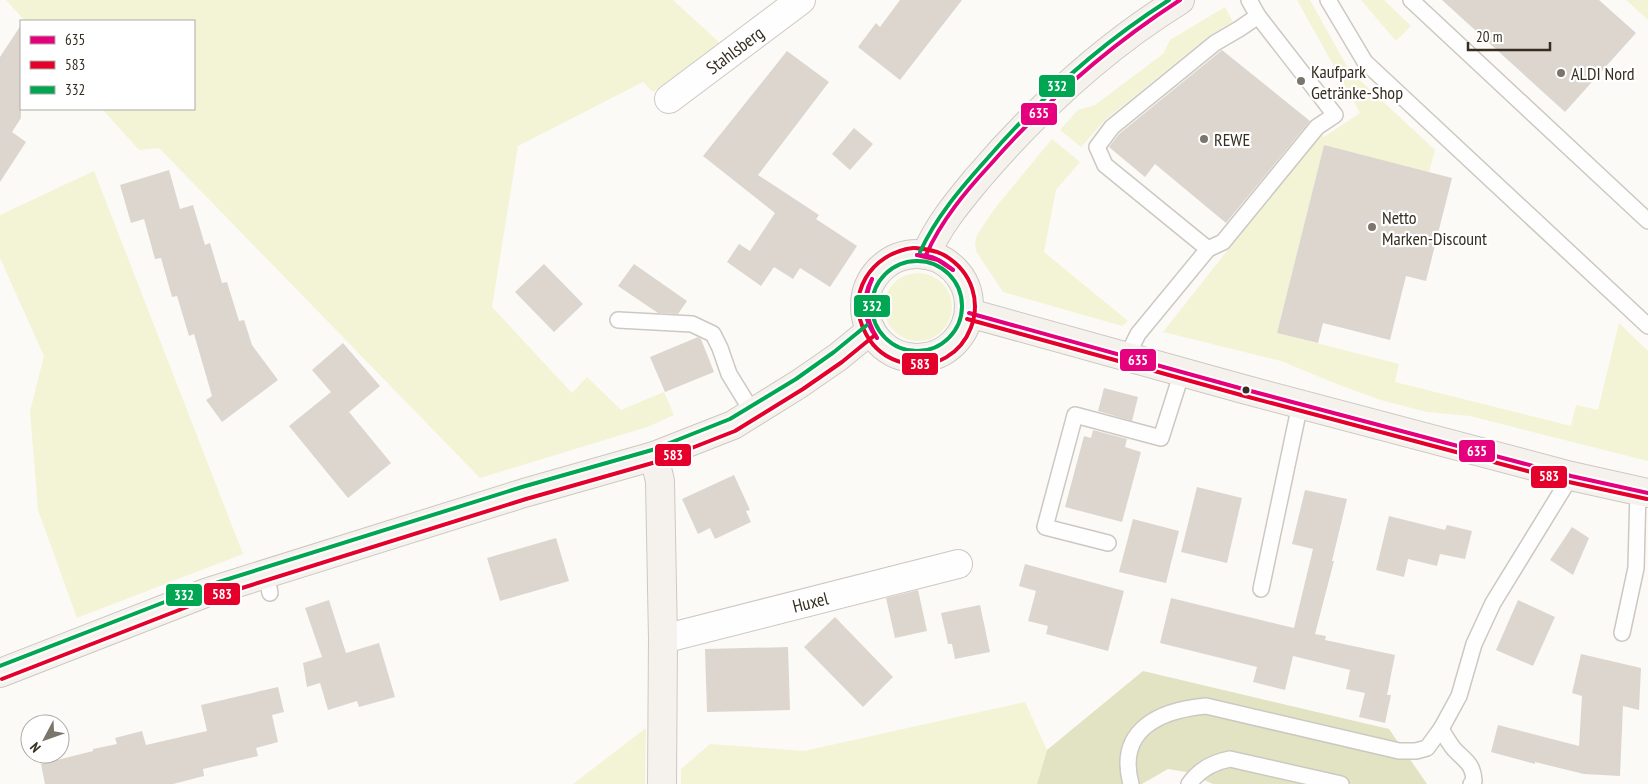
<svg xmlns="http://www.w3.org/2000/svg" width="1648" height="784" viewBox="0 0 1648 784" font-family="'PT Sans Narrow',sans-serif">
<style>
.green{fill:#f2f4d5}
.forest{fill:#e1e3c3}
.building{fill:#dcd6cf}
.lines{fill:none;stroke-linecap:round;stroke-linejoin:round}
.lane-casing{stroke:#cdc8c1;stroke-width:18}
.street-casing{stroke:#cdc8c1;stroke-width:30}
.secondary-casing{stroke:#cdc8c1;stroke-width:30}
.lane{stroke:#fffefe;stroke-width:15}
.street{stroke:#fffefe;stroke-width:28}
.secondary{stroke:#f5f2ed;stroke-width:28}
.bus-1-casing{stroke:#fff;stroke-width:8}
.bus-2-casing{stroke:#fff;stroke-width:8}
.bus-3-casing{stroke:#fff;stroke-width:8}
.bus-1{stroke:#e5007d;stroke-width:4}
.bus-2{stroke:#e4002b;stroke-width:4}
.bus-3{stroke:#00a651;stroke-width:4}
.poi-dot{fill:#7b756c;stroke:#fff;stroke-width:2}
.bus-dot{fill:#352e21;stroke:#fff;stroke-width:2}
.labels{text-anchor:middle;dominant-baseline:central;stroke-width:4.5;stroke-linejoin:round;paint-order:stroke}
.street-label{font-size:18px;fill:#352e21;stroke:#fff}
.poi-label{font-size:18px;fill:#352e21;stroke:#fff;text-anchor:start}
.line-badge{stroke:#fff;stroke-width:2}
.badge-label{font-size:14px;text-anchor:middle;font-weight:bold;fill:#fff}
</style>
<rect width="100%" height="100%" fill="#fcfaf6"/>
<g class="green">
<path d="M 6,0 L 673,0 L 720,43 L 653,92 L 643,82 L 518,146 L 492,307 L 572,393 L 587,377 L 621,410 L 664,392 L 674,415 L 647,427 L 480,478 L 159,148 L 139,150 L 102,109 L 194,109 L 194,21 L 25,21 Z"/>
<path d="M 1297,0 L 1310,0 L 1349,70 L 1435,150 L 1429,172 L 1324,146 L 1277,333 L 1399,364 L 1395,382 L 1571,426 L 1576,405 L 1598,410 L 1619,323 L 1648,351 L 1648,461 L 1470,416 L 1427,412 L 1384,401 L 1339,385 L 1281,361 L 1163,332 L 1320,133 L 1324,137 L 1360,113 Z"/>
<path d="M 1361,0 L 1384,0 L 1411,26 L 1396,41 Z"/>
<path d="M 1626,0 L 1648,0 L 1648,20 Z"/>
<path d="M 1225,7 L 1233,22 L 1210,35 L 1106,119 L 1081,147 L 1060,130 L 1078,110 L 1095,105 L 1163,54 L 1170,40 Z"/>
<path d="M 1052,139 L 1080,162 L 1056,190 L 1044,252 L 1128,321 L 1122,326 L 1003,292 L 976,251 L 975,244 L 977,235 L 995,208 Z"/>
<path d="M 94,171 L 243,554 L 77,618 L 38,510 L 30,411 L 44,356 L 0,258 L 0,215 Z"/>
<circle cx="918" cy="307" r="34"/>
<path d="M 1025,702 L 1047,750 L 1037,784 L 681,784 L 681,769 L 710,744 L 804,751 Z"/>
<path d="M 646,728 L 645,784 L 573,784 Z"/>
</g>
<path class="forest" d="M 1143,671 L 1389,729 L 1427,784 L 1213,784 L 1186,772 L 1168,769 L 1142,784 L 1037,784 L 1047,750 Z"/>
<g class="building">
<path d="M 900,0 L 962,0 L 900,80 L 858,47 L 876,23 L 880,27 Z"/>
<path d="M 1442,0 L 1599,0 L 1636,33 L 1565,112 Z"/>
<path d="M 21,25 L 21,118 L 12,132 L 26,142 L 0,182 L 0,57 Z"/>
<path d="M 1222,50 L 1310,121 L 1226,223 L 1155,164 L 1145,177 L 1109,147 L 1119,134 Z"/>
<path d="M 787,51 L 829,82 L 758,175 L 819,215 L 816,219 L 857,246 L 830,287 L 800,268 L 793,279 L 774,267 L 761,286 L 727,262 L 739,244 L 750,251 L 775,213 L 703,156 Z"/>
<path d="M 854,128 L 873,144 L 850,170 L 832,154 Z"/>
<path d="M 1324,145 L 1452,178 L 1426,281 L 1406,276 L 1390,340 L 1323,323 L 1318,343 L 1277,333 Z"/>
<path d="M 169,170 L 180,209 L 193,205 L 205,245 L 210,243 L 222,283 L 227,282 L 239,321 L 244,320 L 252,345 L 278,380 L 222,422 L 206,400 L 212,396 L 194,334 L 189,336 L 177,296 L 172,297 L 161,258 L 155,259 L 144,219 L 131,223 L 120,185 Z"/>
<path d="M 544,264 L 583,304 L 554,332 L 515,292 Z"/>
<path d="M 634,264 L 687,301 L 678,314 L 658,313 L 618,286 Z"/>
<path d="M 698,337 L 701,339 L 714,372 L 665,392 L 650,357 Z"/>
<path d="M 343,343 L 380,386 L 349,412 L 391,463 L 348,498 L 289,426 L 331,392 L 312,370 Z"/>
<path d="M 1104,388 L 1138,397 L 1132,421 L 1098,411 Z"/>
<path d="M 1093,430 L 1127,439 L 1125,447 L 1141,452 L 1122,522 L 1065,507 L 1084,436 L 1091,438 Z"/>
<path d="M 734,475 L 750,510 L 746,511 L 751,522 L 715,539 L 710,528 L 698,534 L 682,499 Z"/>
<path d="M 1197,487 L 1242,498 L 1227,563 L 1181,552 Z"/>
<path d="M 1305,490 L 1347,499 L 1332,561 L 1334,561 L 1315,634 L 1326,636 L 1325,640 L 1395,655 L 1387,695 L 1391,695 L 1385,723 L 1359,717 L 1365,693 L 1346,689 L 1350,670 L 1293,656 L 1285,690 L 1253,682 L 1257,667 L 1160,643 L 1171,598 L 1294,628 L 1313,549 L 1292,544 Z"/>
<path d="M 1389,516 L 1445,530 L 1447,525 L 1472,531 L 1465,559 L 1440,554 L 1437,566 L 1408,559 L 1404,577 L 1376,570 Z"/>
<path d="M 1133,519 L 1179,531 L 1166,583 L 1119,572 Z"/>
<path d="M 1572,527 L 1589,538 L 1573,575 L 1550,560 Z"/>
<path d="M 556,538 L 569,581 L 500,601 L 487,558 Z"/>
<path d="M 1025,564 L 1124,591 L 1108,651 L 1046,634 L 1048,626 L 1028,621 L 1036,591 L 1019,586 Z"/>
<path d="M 918,590 L 927,631 L 895,638 L 886,598 Z"/>
<path d="M 329,600 L 346,653 L 379,643 L 395,697 L 359,707 L 357,701 L 328,710 L 320,683 L 307,687 L 303,663 L 322,657 L 305,608 Z"/>
<path d="M 1518,600 L 1555,617 L 1533,666 L 1496,650 Z"/>
<path d="M 980,605 L 990,652 L 955,659 L 952,644 L 948,644 L 941,613 Z"/>
<path d="M 835,617 L 893,677 L 863,707 L 804,647 Z"/>
<path d="M 788,647 L 790,710 L 707,712 L 705,649 Z"/>
<path d="M 1581,654 L 1641,668 L 1639,710 L 1623,706 L 1620,776 L 1584,774 L 1535,762 L 1535,764 L 1491,752 L 1498,725 L 1579,746 L 1582,696 L 1572,693 Z"/>
<path d="M 278,687 L 284,712 L 272,715 L 278,742 L 256,748 L 258,756 L 203,769 L 204,776 L 173,784 L 45,784 L 41,764 L 93,751 L 93,749 L 117,744 L 115,738 L 142,731 L 146,745 L 207,731 L 201,705 Z"/>
</g>
<g class="lines">
<g class="lane-casing">
<g id="lane">
<path d="M 1328,0 L 1365,62 L 1648,326"/>
<path d="M 1411,0 L 1648,221"/>
<path d="M 1208,249 L 1223,242 L 1317,127 L 1335,115 L 1258,16 L 1249,0"/>
<path d="M 618,320 L 692,324 L 713,334 L 720,348 L 729,374 L 753,413"/>
<path d="M 1127,356 L 1138,334 L 1208,249 L 1105,165 L 1097,147 L 1112,127 L 1215,43 L 1239,29 L 1258,16"/>
<path d="M 1108,543 L 1045,527 L 1075,415 L 1161,438 L 1182,372"/>
<path d="M 266,573 L 270,593"/>
<path d="M 1261,589 L 1300,404"/>
<path d="M 1622,633 L 1636,568 L 1638,491"/>
<path d="M 1441,729 C 1445,736 1449,743 1454,749 C 1465,761 1473,763 1474,781 L 1471,784"/>
<path d="M 1131,784 C 1116,729 1161,710 1206,706 L 1399,751 L 1416,751 L 1427,748 L 1441,729 L 1459,696 L 1474,644 L 1493,603 L 1571,476"/>
<path d="M 1189,784 C 1199,770 1213,762 1230,759 L 1341,784"/>
</g>
</g>
<g class="street-casing">
<g id="street">
<path id="s1" d="M 669,99 L 801,0"/>
<path id="s2" d="M 663,639 L 958,564"/>
</g>
</g>
<g class="secondary-casing">
<g id="secondary">
<circle cx="917" cy="306" r="52"/>
<path d="M 926,255 C 937,227 958,202 977,179 C 1035,111 1104,47 1180,0"/>
<path d="M 969,313 L 1243,389 L 1571,476 L 1648,493"/>
<path d="M 654,456 L 660,481 L 663,639 L 662,784"/>
<path d="M 0,673 L 208,592 L 524,493 L 654,456 L 733,425 L 799,384 L 838,357 L 871,330"/>
</g>
</g>
<use href="#lane" class="lane"/>
<use href="#street" class="street"/>
<use href="#secondary" class="secondary"/>
<g class="bus-1-casing">
<g id="bus-1">
<path d="M 917,255 L 938,260 L 953,270"/>
<path d="M 917,255 C 931,254 942,261 953,270"/>
<path d="M 926,255 C 941,221 965,192 990,165 C 1046,101 1109,46 1180,0"/>
<path d="M 872,279 C 863,300 865,318 877,338"/>
<path d="M 872,279 C 861,299 863,321 877,338"/>
<path d="M 969,313 L 1243,389 L 1571,476 L 1648,493"/>
</g>
</g>
<g class="bus-2-casing">
<g id="bus-2">
<path d="M 913,248 C 871,253 844,295 866,334 C 874,349 888,359 904,363 C 969,378 1004,290 944,255 C 935,250 925,249 915,248"/>
<path d="M 967,319 L 1241,395 L 1569,482 L 1647,499"/>
<path d="M 2,679 L 210,598 L 526,499 L 656,462 L 735,431 L 803,389 L 842,362 L 875,335"/>
</g>
</g>
<g class="bus-3-casing">
<g id="bus-3">
<path d="M 920,252 C 936,217 961,188 986,160 C 1039,99 1100,44 1169,0"/>
<circle cx="917" cy="306" r="45"/>
<path d="M 0,666 L 206,586 L 522,487 L 652,450 L 730,419 L 796,379 L 834,352 L 867,325"/>
</g>
</g>
<use href="#bus-1" class="bus-1"/>
<use href="#bus-2" class="bus-2"/>
<use href="#bus-3" class="bus-3"/>
</g>
<g class="poi-dot">
<circle cx="1561" cy="73" r="5"/>
<circle cx="1301" cy="81" r="5"/>
<circle cx="1204" cy="139" r="5"/>
<circle cx="1372" cy="227" r="5"/>
</g>
<circle class="bus-dot" cx="1246" cy="390" r="4.5"/>
<g class="labels">
<g class="street-label">
<text stroke="none"><textPath href="#s1" startOffset="82">Stahlsberg</textPath></text>
<text stroke="none"><textPath href="#s2" startOffset="152">Huxel</textPath></text>
</g>
<g class="poi-label">
<text x="1311" y="71">Kaufpark<tspan x="1311" dy="21">Getränke-Shop</tspan></text>
<text x="1571" y="73">ALDI Nord</text>
<text x="1214" y="139">REWE</text>
<text x="1382" y="217">Netto<tspan x="1382" dy="21">Marken-Discount</tspan></text>
</g>
</g>
<g class="line-badge">
<rect x="1038" y="74" width="38" height="24" rx="5" fill="#00a651"/>
<rect x="1020" y="102" width="38" height="24" rx="5" fill="#e5007d"/>
<rect x="853" y="294" width="38" height="24" rx="5" fill="#00a651"/>
<rect x="1119" y="348" width="38" height="24" rx="5" fill="#e5007d"/>
<rect x="901" y="352" width="38" height="24" rx="5" fill="#e4002b"/>
<rect x="1458" y="439" width="38" height="24" rx="5" fill="#e5007d"/>
<rect x="654" y="443" width="38" height="24" rx="5" fill="#e4002b"/>
<rect x="1530" y="465" width="38" height="24" rx="5" fill="#e4002b"/>
<rect x="203" y="582" width="38" height="24" rx="5" fill="#e4002b"/>
<rect x="165" y="583" width="38" height="24" rx="5" fill="#00a651"/>
</g>
<g class="badge-label">
<text x="1057" y="91">332</text>
<text x="1039" y="118">635</text>
<text x="872" y="311">332</text>
<text x="1138" y="365">635</text>
<text x="920" y="369">583</text>
<text x="1477" y="456">635</text>
<text x="673" y="460">583</text>
<text x="1549" y="481">583</text>
<text x="222" y="599">583</text>
<text x="184" y="600">332</text>
</g>
<rect x="20" y="20" width="175" height="90" fill="#ffffff" stroke="#aeaba6"/>
<rect x="30" y="36" width="25" height="8" fill="#e5007d" stroke="#aeaba6"/>
<text x="65" y="45" font-size="15" fill="#352e21">635</text>
<rect x="30" y="61" width="25" height="8" fill="#e4002b" stroke="#aeaba6"/>
<text x="65" y="70" font-size="15" fill="#352e21">583</text>
<rect x="30" y="86" width="25" height="8" fill="#00a651" stroke="#aeaba6"/>
<text x="65" y="95" font-size="15" fill="#352e21">332</text>
<g transform="translate(45 739) rotate(229)"><circle r="24" fill="#ffffff" stroke="#aeaba6"/>
<path d="M0-4L9 19L0 12L-9 19Z" fill="#7b756c"/>
<text y="-8" font-size="14" font-weight="bold" text-anchor="middle" fill="#352e21">N</text>
</g>
<path d="M1468 42v8h82v-8" fill="none" stroke="#352e21" stroke-width="2.5"/>
<text x="1476" y="42" font-size="15" fill="#352e21" stroke="#ffffff" stroke-width="4" paint-order="stroke">20 m</text>
</svg>
